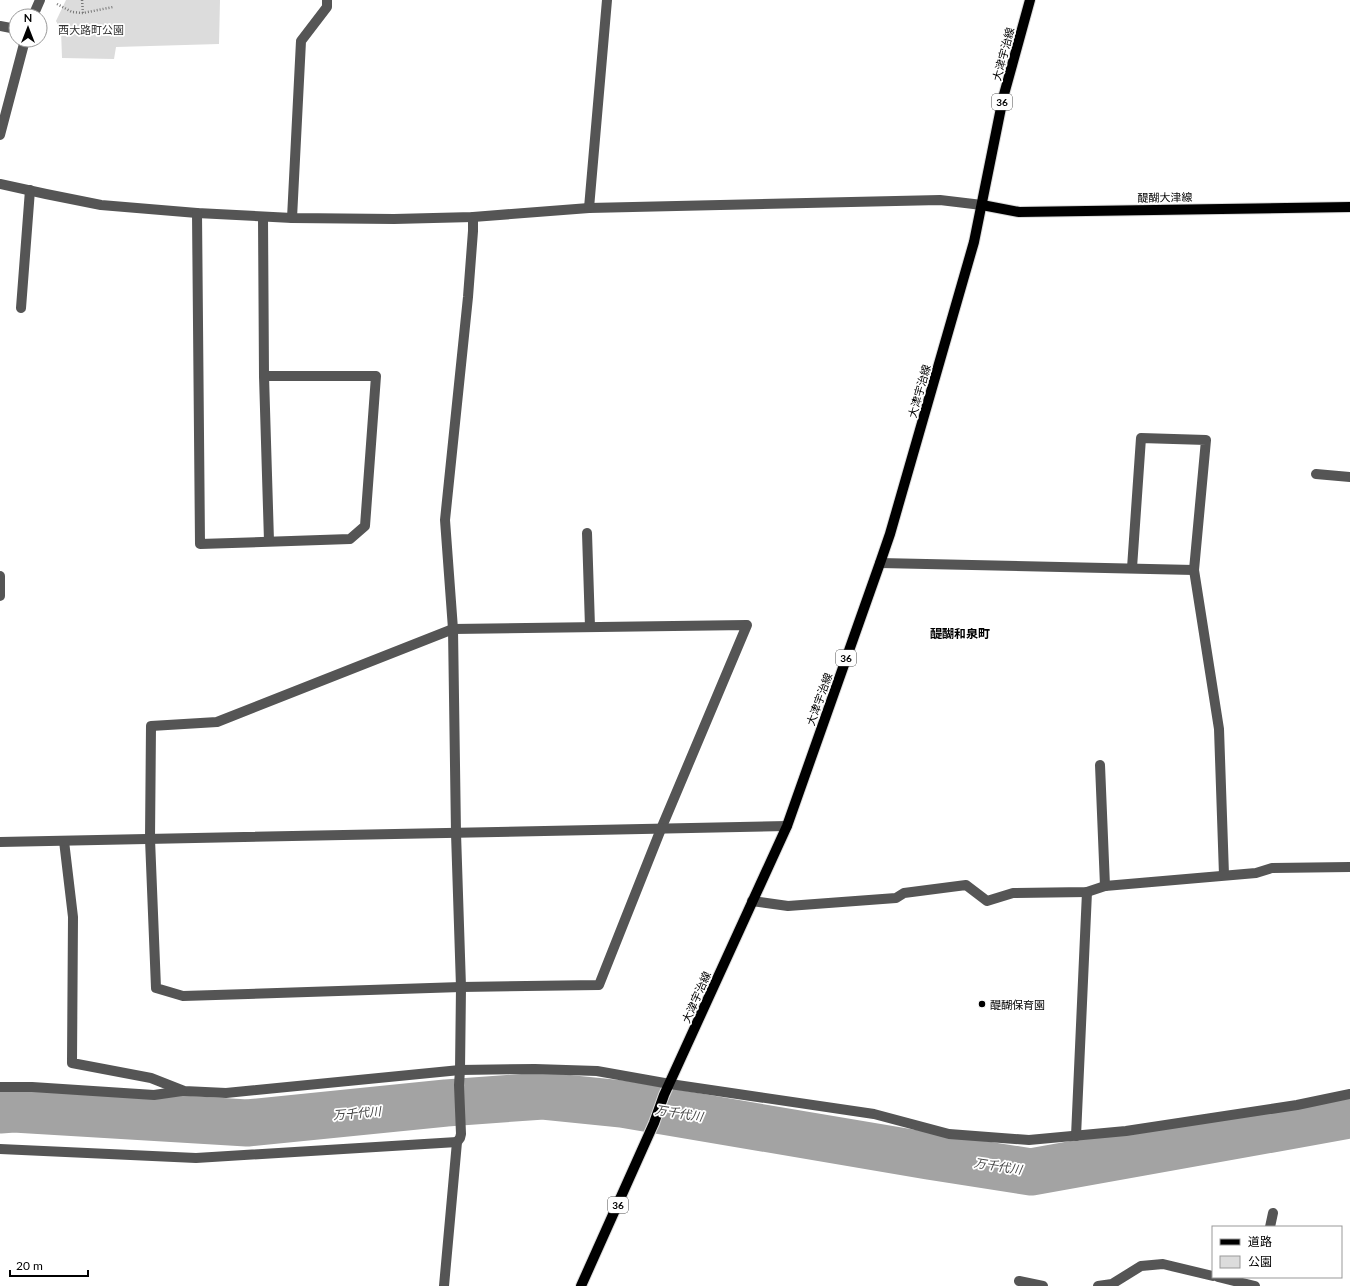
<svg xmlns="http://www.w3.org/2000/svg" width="1350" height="1286" viewBox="0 0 1350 1286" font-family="Lato,'Noto Sans JP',sans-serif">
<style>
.green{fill:#dcdcdc}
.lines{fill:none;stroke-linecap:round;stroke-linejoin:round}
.river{stroke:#a3a3a3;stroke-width:47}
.major-casing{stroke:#dbdbdb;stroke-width:12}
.path{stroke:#777;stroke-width:2.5;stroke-dasharray:1 2;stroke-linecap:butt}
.minor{stroke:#555;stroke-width:10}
.major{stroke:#000;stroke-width:10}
.poi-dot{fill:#000;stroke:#fff;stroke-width:1.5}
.labels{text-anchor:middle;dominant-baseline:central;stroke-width:3.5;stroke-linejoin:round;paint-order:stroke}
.shield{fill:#fff;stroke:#4c4c4c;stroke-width:1}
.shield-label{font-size:10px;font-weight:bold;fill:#000}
.park-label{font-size:11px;fill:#333;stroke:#fff}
.street-label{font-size:11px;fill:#000;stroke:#fff}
.poi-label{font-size:11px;fill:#000;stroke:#fff;text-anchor:start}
.neighbourhood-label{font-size:12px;font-weight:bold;fill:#000;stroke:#fff}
.water-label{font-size:12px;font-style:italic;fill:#444;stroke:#fff}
</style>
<rect width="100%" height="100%" fill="#fff"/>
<path class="green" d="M 66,0 L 220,0 L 219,44 L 116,47 L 114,59 L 62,58 L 61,30 L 56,21 Z"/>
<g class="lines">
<path class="river" d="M 0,1110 L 14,1109 L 247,1123 L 446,1103 L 543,1096 L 622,1104 L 929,1156 L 1031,1172 L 1350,1115"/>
<g class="major-casing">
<g id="major">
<path d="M 982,205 L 1019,212 L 1350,207"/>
<path d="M 581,1286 L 654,1123 L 664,1095 L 787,826 L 880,563 L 890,534 L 974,242 L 1003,98 L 1030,0"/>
</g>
</g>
<g class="path">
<path d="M 82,0 L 83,13"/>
<path d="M 57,4 L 72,12 L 83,13 L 113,7"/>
</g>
<g class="minor">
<path d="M 33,16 L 40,0"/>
<path d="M 0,26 L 16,29"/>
<path d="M 0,135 L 25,40"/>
<path d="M 0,184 L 46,194 L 101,205 L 197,213 L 292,218 L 394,219 L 473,217 L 589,208 L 940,200 L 982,205"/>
<path d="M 589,208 L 607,0"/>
<path d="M 197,213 L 200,544 L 350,539 L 365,526 L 376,376 L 264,376"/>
<path d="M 263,217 L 264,376 L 269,541"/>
<path d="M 292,218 L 301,41 L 327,7 L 327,0"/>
<path d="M 21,308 L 30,190"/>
<path d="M 1316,474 L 1350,477"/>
<path d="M 587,533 L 590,627"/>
<path d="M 880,563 L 1194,570"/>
<path d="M 1132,568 L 1141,438 L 1206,440 L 1194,570 L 1219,729 L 1224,875"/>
<path d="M 0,576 L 0,596"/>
<path d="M 747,625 L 661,829 L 599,985 L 461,987 L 183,996 L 156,988 L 150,839 L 151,726 L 217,722 L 453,629 Z"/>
<path d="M 1100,765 L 1105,886"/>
<path d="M 64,841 L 73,917 L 72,1063 L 151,1078 L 184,1091 L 226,1093 L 460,1070 L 535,1069 L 597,1071 L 670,1084 L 874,1114 L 949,1134 L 1029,1140 L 1126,1131 L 1297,1105 L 1350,1094"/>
<path d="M 0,842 L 787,826"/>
<path d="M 752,901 L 788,906 L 896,898 L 904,893 L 966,885 L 987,901 L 1013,893 L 1087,892 L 1105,886 L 1256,873 L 1272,868 L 1350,867"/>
<path d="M 0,1087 L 32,1087 L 154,1095 L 182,1091"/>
<path d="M 1076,1136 L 1087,892"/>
<path d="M 0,1149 L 196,1158 L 457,1142"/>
<path d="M 1270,1227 L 1273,1213"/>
<path d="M 1218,1277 L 1255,1286"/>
<path d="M 1019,1281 L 1043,1286"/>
<path d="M 444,1286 L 457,1142 L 460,1138 L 461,1134 L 459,1085 L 460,1070 L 461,987 L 456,833 L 453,629 L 445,520 L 468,297 L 473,231 L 473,217"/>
<path d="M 1098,1286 L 1112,1284 L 1141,1266 L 1163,1264 L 1213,1276"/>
</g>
<use href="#major" class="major"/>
</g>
<circle class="poi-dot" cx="982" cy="1004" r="4"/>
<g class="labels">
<g class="shield">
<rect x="992" y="94" width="20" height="16" rx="3"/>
<rect x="836" y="650" width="20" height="16" rx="3"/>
<rect x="608" y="1197" width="20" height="16" rx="3"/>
</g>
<g class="shield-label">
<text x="1002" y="102">36</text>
<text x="846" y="658">36</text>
<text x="618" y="1205">36</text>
</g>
<g class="park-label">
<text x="91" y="29">西大路町公園</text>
</g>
<g class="street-label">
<text transform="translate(1003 54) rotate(-75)">大津宇治線</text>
<text transform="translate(1165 197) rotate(-1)">醍醐大津線</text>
<text transform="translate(919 391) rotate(-74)">大津宇治線</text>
<text transform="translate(819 699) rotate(-70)">大津宇治線</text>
<text transform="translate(696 997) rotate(-66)">大津宇治線</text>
</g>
<g class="poi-label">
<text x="990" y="1004">醍醐保育園</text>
</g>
<g class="neighbourhood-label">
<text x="960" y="633">醍醐和泉町</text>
</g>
<g class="water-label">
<text transform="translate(357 1113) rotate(-5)">万千代川</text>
<text transform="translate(679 1113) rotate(9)">万千代川</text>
<text transform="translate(998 1166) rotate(9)">万千代川</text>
</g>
</g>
<rect x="1212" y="1226" width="130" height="52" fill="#ffffff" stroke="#999999"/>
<rect x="1220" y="1239" width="20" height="6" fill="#000000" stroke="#999999"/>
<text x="1248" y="1246" font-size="12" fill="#000000">道路</text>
<rect x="1220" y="1256" width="20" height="12" fill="#dcdcdc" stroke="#999999"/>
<text x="1248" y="1266" font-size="12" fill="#000000">公園</text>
<g transform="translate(28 28)"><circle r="19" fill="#ffffff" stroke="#999999"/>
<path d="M0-3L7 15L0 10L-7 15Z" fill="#000000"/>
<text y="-6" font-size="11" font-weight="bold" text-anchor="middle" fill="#000000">N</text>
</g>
<path d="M10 1270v6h78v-6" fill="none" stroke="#000000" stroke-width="2"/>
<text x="16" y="1270" font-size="12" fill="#000000" stroke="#ffffff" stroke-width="3" paint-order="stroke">20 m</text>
</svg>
